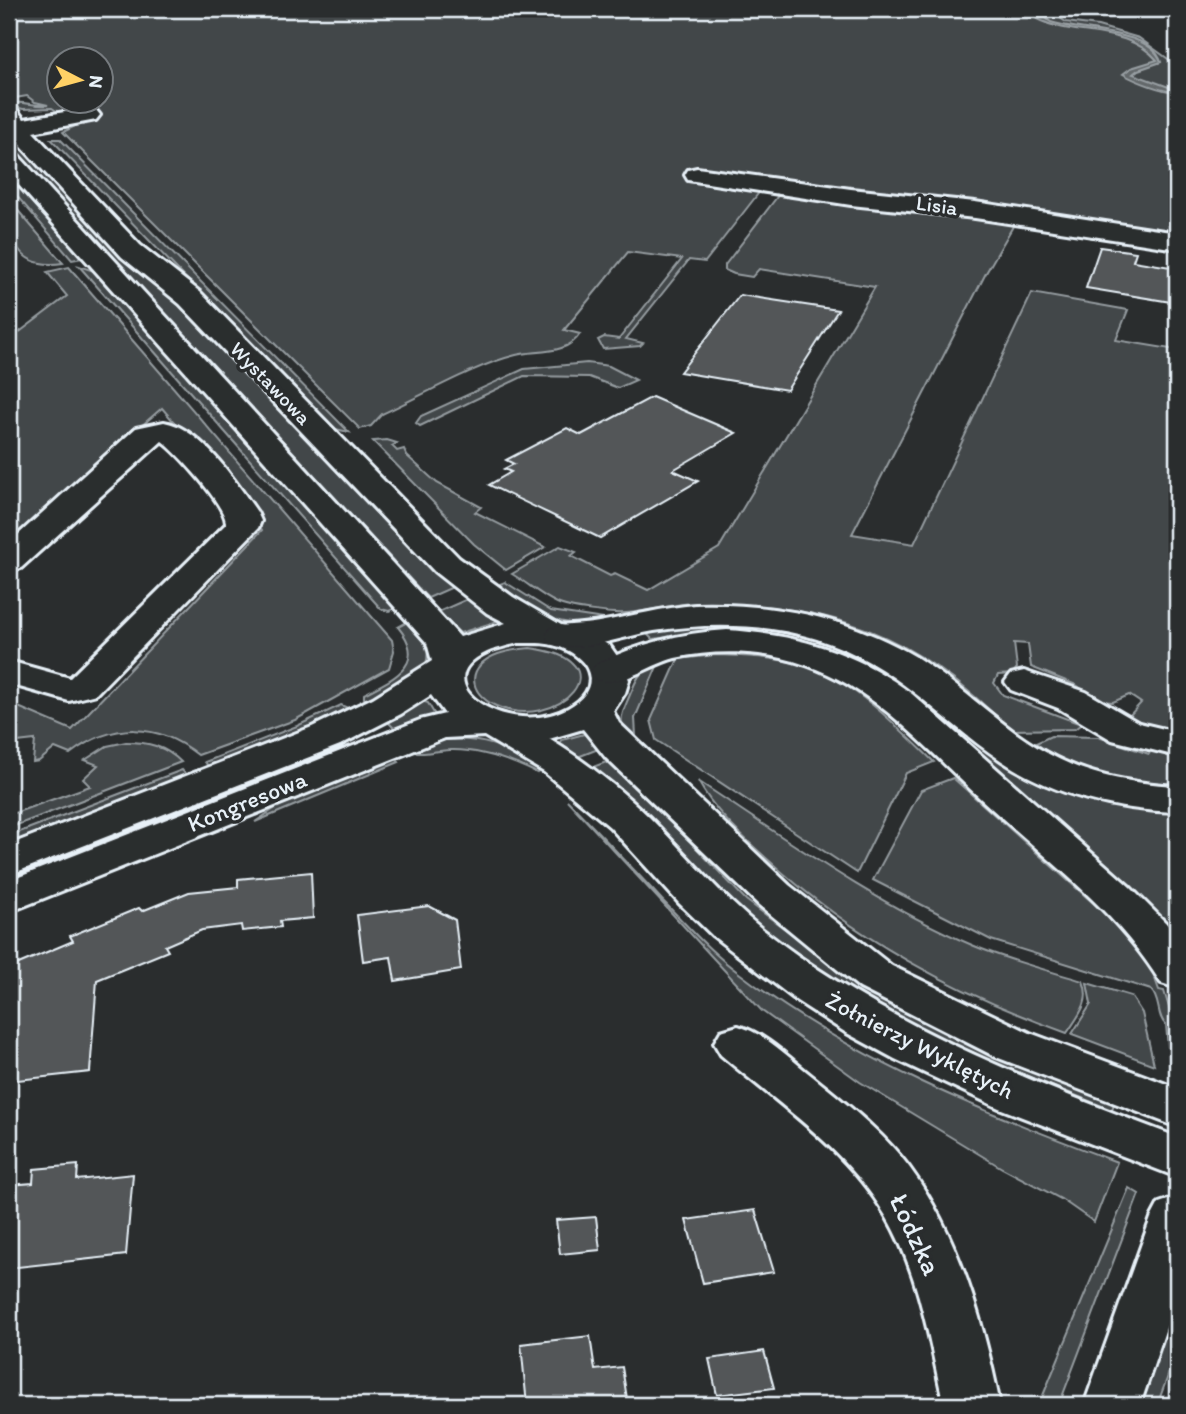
<svg xmlns="http://www.w3.org/2000/svg" width="1186" height="1414" viewBox="0 0 1186 1414" font-family="Itim,sans-serif">
<style>
.green{fill:#424648;stroke:#959ca0;stroke-width:2;fill-rule:evenodd}
.water{fill:#63686b;stroke:#989fa3;stroke-width:2}
.building{fill:#535759;stroke:#e8f1f8;stroke-width:2}
.lines{fill:none;stroke-linecap:round;stroke-linejoin:round}
.minor-casing{stroke:#e8f1f8;stroke-width:6}
.major-casing{stroke:#e8f1f8;stroke-width:6}
.minor{fill:#2a2d2e;fill-rule:evenodd}
.major{fill:#2a2d2e;fill-rule:evenodd}
.labels{text-anchor:middle;dominant-baseline:central;stroke-width:7;stroke-linejoin:round;paint-order:stroke}
.far-street-label{font-size:21px;fill:#e8f1f8;stroke:#2a2d2e}
.street-label{font-size:24px;fill:#e8f1f8;stroke:#2a2d2e}
.near-street-label{font-size:28px;fill:#e8f1f8;stroke:#2a2d2e}
</style>
<rect width="100%" height="100%" fill="#2a2d2e"/>
<filter id="ink" filterUnits="userSpaceOnUse"><feTurbulence type="fractalNoise" baseFrequency=".0143" numOctaves="2"/><feDisplacementMap in="SourceGraphic" scale="14" xChannelSelector="R" yChannelSelector="G"/><feConvolveMatrix kernelMatrix="1 2 1 2 8 2 1 2 1" color-interpolation-filters="sRGB"/></filter>
<g filter="url(#ink)">
<g class="green">
<path d="M 9,9 L 1047,9 L 1066,22 L 1098,26 L 1139,38 L 1171,61 L 1177,61 L 1177,226 L 1169,237 L 1016,221 L 986,273 L 852,534 L 914,544 L 1032,293 L 1128,310 L 1116,340 L 1177,350 L 1177,732 L 1148,726 L 1129,716 L 1141,703 L 1129,695 L 1113,702 L 1099,701 L 1076,685 L 1031,667 L 1028,644 L 1014,643 L 1017,668 L 1012,674 L 998,675 L 994,683 L 1003,695 L 1081,724 L 1075,729 L 1010,730 C 916,633 829,602 694,603 C 671,604 649,612 626,613 C 612,614 569,609 557,603 C 542,596 527,583 512,574 L 560,546 L 576,552 L 571,556 L 610,576 L 615,574 L 648,590 L 719,548 L 875,287 L 759,269 L 752,277 L 734,274 L 725,270 L 725,265 L 780,193 L 761,190 L 705,262 L 689,260 L 626,339 L 643,343 L 640,346 L 603,349 L 598,340 L 604,337 L 619,339 L 682,259 L 628,252 L 564,330 L 580,334 C 567,355 538,350 516,355 C 472,366 424,395 382,414 L 371,426 L 360,429 L 63,132 L 77,125 L 52,108 L 23,109 L 9,105 C 20,99 34,107 48,105 L 35,102 L 27,96 L 9,99 ZM 60,60 L 102,60 L 102,102 L 60,102 Z"/>
<path d="M 51,139 L 60,139 L 349,432 L 331,428 Z"/>
<path d="M 18,145 L 121,256 L 186,311 L 413,552 L 453,587 L 428,598 L 424,594 L 11,147 Z"/>
<path d="M 9,176 L 82,258 L 72,260 L 9,187 Z"/>
<path d="M 9,200 L 63,263 C 16,270 9,239 9,200 Z"/>
<path d="M 79,266 L 94,271 L 396,608 L 389,611 L 381,609 Z"/>
<path d="M 69,267 L 392,640 L 394,651 L 389,668 L 295,720 L 198,755 C 157,722 112,722 70,754 L 55,748 L 39,761 L 33,762 L 35,740 L 9,743 L 9,703 L 72,730 L 262,530 L 256,518 L 162,408 L 9,541 L 9,340 L 67,296 L 47,272 Z"/>
<path d="M 587,363 L 609,366 L 636,380 L 618,388 L 589,377 L 524,376 L 420,426 L 416,423 L 421,416 L 524,369 Z"/>
<path d="M 387,440 L 397,443 L 392,446 L 397,451 L 404,449 L 407,456 L 437,483 L 481,507 L 475,512 L 545,547 L 506,570 L 474,544 L 373,441 Z"/>
<path d="M 505,582 L 551,611 L 610,620 C 553,631 541,614 495,586 Z"/>
<path d="M 470,598 L 500,618 L 498,621 L 460,633 L 438,612 Z"/>
<path d="M 409,621 C 421,636 432,645 426,664 L 369,702 L 364,698 L 364,694 C 393,679 429,664 398,627 Z"/>
<path d="M 697,626 C 748,623 796,631 844,647 L 1124,806 L 1177,812 L 1177,940 L 1162,921 L 905,691 L 717,632 L 652,639 L 646,633 Z"/>
<path d="M 530,648 C 628,660 558,733 496,706 C 466,692 467,665 498,654 C 509,650 519,649 530,648 Z"/>
<path d="M 716,655 C 748,656 780,657 811,668 C 857,684 900,729 934,762 L 906,773 L 857,873 L 656,740 L 651,720 L 678,659 Z"/>
<path d="M 657,662 L 658,664 L 635,718 L 636,736 L 633,738 C 616,722 621,716 629,697 C 638,677 636,675 657,662 Z"/>
<path d="M 422,701 L 428,703 L 435,715 L 396,730 L 386,720 Z"/>
<path d="M 341,705 L 352,710 L 211,770 L 205,762 L 297,726 Z"/>
<path d="M 584,734 L 601,748 L 575,758 L 559,746 L 562,740 Z"/>
<path d="M 1051,736 L 1098,737 L 1149,754 L 1152,748 L 1177,752 L 1177,785 C 1129,783 1074,774 1036,743 Z"/>
<path d="M 444,740 C 483,737 504,747 537,765 L 536,768 L 540,771 L 537,773 C 510,760 480,749 450,750 C 439,750 428,754 417,753 L 413,749 Z"/>
<path d="M 126,742 C 148,742 165,746 181,762 L 9,828 L 9,815 L 90,786 L 83,779 L 98,765 L 85,760 L 107,746 Z"/>
<path d="M 394,756 L 399,762 L 255,822 L 293,796 Z"/>
<path d="M 612,760 L 746,900 L 821,956 L 1004,1060 L 1114,1103 L 1112,1110 L 930,1037 L 822,975 L 745,917 L 648,816 L 590,768 Z"/>
<path d="M 182,770 L 188,777 L 9,847 L 9,836 Z"/>
<path d="M 953,778 L 1120,927 L 1150,965 L 1159,990 L 1164,991 L 1174,1024 L 1174,1072 L 1170,1070 L 1166,1025 C 1156,1016 1161,1000 1151,990 L 991,940 L 873,880 L 921,790 Z"/>
<path d="M 698,781 C 786,839 874,903 972,945 C 1007,960 1046,970 1083,981 C 1092,1002 1078,1016 1067,1033 C 953,992 855,939 765,857 C 741,835 714,811 698,781 Z"/>
<path d="M 567,800 C 599,833 631,866 662,900 C 687,925 710,952 739,973 C 852,1060 985,1113 1117,1162 L 1094,1222 L 1061,1199 L 1002,1168 L 860,1082 L 762,1011 Z"/>
<path d="M 1087,983 L 1131,996 L 1142,1013 L 1154,1065 L 1072,1034 L 1091,1004 Z"/>
<path d="M 1129,1188 L 1139,1194 L 1059,1405 L 1039,1405 Z"/>
<path d="M 1177,1282 L 1177,1352 L 1157,1405 L 1135,1405 Z"/>
</g>
<path class="water" d="M 1029,9 L 1038,9 C 1044,13 1046,20 1051,22 C 1078,32 1151,29 1161,62 L 1138,70 L 1133,74 L 1177,90 L 1177,92 C 1163,92 1135,81 1123,74 L 1131,68 L 1157,60 C 1126,25 1074,38 1037,19 L 1043,17 Z"/>
<g class="building">
<path d="M 1100,247 L 1136,252 L 1133,261 L 1177,268 L 1177,303 L 1086,288 Z"/>
<path d="M 740,295 L 838,310 L 787,390 L 680,372 Z"/>
<path d="M 652,397 L 736,433 L 673,470 L 698,481 L 600,538 L 489,485 L 511,472 L 504,469 L 514,464 L 506,460 L 567,428 L 581,435 Z"/>
<path d="M 311,872 L 313,918 L 280,921 L 281,927 L 242,931 L 241,925 L 202,930 L 165,946 L 168,951 L 97,980 L 90,1072 L 9,1081 L 9,968 L 73,941 L 70,936 L 139,908 L 142,911 L 189,892 L 238,887 L 238,879 Z"/>
<path d="M 429,906 L 455,920 L 461,970 L 395,981 L 391,957 L 363,961 L 357,915 Z"/>
<path d="M 78,1165 L 77,1180 L 133,1174 L 126,1255 L 9,1268 L 9,1185 L 33,1183 L 34,1169 Z"/>
<path d="M 755,1210 L 774,1272 L 703,1283 L 686,1220 Z"/>
<path d="M 596,1217 L 600,1250 L 560,1254 L 556,1220 Z"/>
<path d="M 590,1336 L 595,1370 L 622,1367 L 628,1405 L 527,1405 L 521,1344 Z"/>
<path d="M 764,1351 L 774,1388 L 717,1395 L 709,1359 Z"/>
</g>
<g class="lines">
<g class="minor-casing">
<g id="minor">
<path d="M 9,108 L 17,110 L 24,119 L 88,108 L 96,110 L 100,115 L 96,120 L 33,132 L 140,245 L 200,292 L 459,558 L 513,597 L 561,625 L 586,632 L 610,646 L 624,666 L 629,680 L 625,693 L 613,711 L 619,723 L 789,885 L 892,966 L 1030,1033 L 1177,1088 L 1177,1127 L 996,1057 L 860,988 L 759,905 L 606,758 L 583,729 L 549,739 C 585,761 619,788 649,817 C 687,855 720,895 762,929 C 886,1026 1031,1082 1177,1137 L 1177,1177 L 999,1108 L 895,1059 L 845,1032 L 797,1001 L 713,936 L 679,903 L 610,827 L 544,772 L 484,736 L 445,738 L 9,912 L 9,881 L 420,720 L 445,714 L 431,695 L 401,714 L 340,745 L 9,875 L 9,845 L 312,727 L 373,698 L 432,661 L 427,643 L 420,635 L 9,174 L 9,153 L 18,155 L 460,637 L 506,623 L 487,613 L 435,572 L 180,304 L 122,257 L 12,136 L 9,136 ZM 518,643 C 532,643 547,642 560,647 C 594,660 602,690 568,708 C 510,740 420,683 487,652 C 496,648 508,646 518,643 Z"/>
<path d="M 697,168 L 851,189 L 975,202 L 1177,233 L 1177,249 L 975,218 L 851,205 L 688,180 L 685,175 L 688,170 Z"/>
<path d="M 164,422 C 201,428 236,482 257,512 L 261,521 L 258,528 L 96,694 L 69,701 L 9,684 L 9,661 L 70,678 L 226,524 C 227,506 177,452 162,441 L 21,568 L 9,571 L 9,543 L 136,428 Z"/>
<path d="M 1024,671 L 1086,692 L 1139,723 L 1177,732 L 1177,756 L 1112,740 L 1058,708 L 1011,690 L 1005,682 L 1011,674 Z"/>
<path d="M 738,1026 C 766,1034 789,1058 812,1076 C 846,1104 883,1132 909,1167 C 959,1235 984,1324 1000,1405 L 944,1405 C 930,1343 919,1272 886,1216 C 847,1149 779,1104 721,1055 L 714,1043 L 721,1031 Z"/>
</g>
</g>
<g class="major-casing">
<g id="major">
<path d="M 696,605 C 773,603 849,617 916,657 C 948,677 975,702 1005,725 C 1059,768 1109,782 1177,786 L 1177,812 C 1116,810 1053,795 1002,761 C 935,716 898,665 817,639 C 765,623 707,623 654,631 C 619,637 585,653 550,644 L 545,636 L 550,628 C 566,624 582,625 599,622 C 631,616 662,608 696,605 Z"/>
<path d="M 727,630 C 795,634 858,652 912,694 L 1130,887 L 1166,923 L 1177,937 L 1177,988 L 1161,983 C 1117,910 1043,856 981,799 C 939,760 898,714 849,685 C 822,669 791,658 759,654 C 732,651 702,652 675,658 C 648,665 624,687 596,680 L 590,672 L 596,664 C 638,644 680,633 727,630 Z"/>
<path d="M 1177,1197 L 1177,1295 L 1140,1405 L 1084,1405 L 1151,1218 L 1159,1203 Z"/>
</g>
</g>
<use href="#minor" class="minor"/>
<use href="#major" class="major"/>
</g>
</g>
<g class="labels">
<g class="far-street-label">
<text transform="translate(937 205) rotate(8)">Lisia</text>
<text transform="translate(271 383) rotate(46)">Wystawowa</text>
</g>
<g class="street-label">
<text transform="translate(247 801) rotate(-22)">Kongresowa</text>
<text transform="translate(920 1045) rotate(27)">Żołnierzy Wyklętych</text>
</g>
<g class="near-street-label">
<text transform="translate(916 1234) rotate(65)">Łódzka</text>
</g>
</g>
<rect width="1186" height="1414" fill="none" stroke="#2a2d2e" stroke-width="35"/>
<rect x="18" y="18" width="1151" height="1379" fill="none" stroke="#e8f1f8" stroke-width="2.5" filter="url(#ink)"/>
<g transform="translate(80 80) rotate(96)"><circle r="33" fill="#2a2d2e" stroke="#767b7f" stroke-width="2"/>
<path d="M0-5L12 26L0 18L-12 26Z" fill="#ffd166"/>
<text y="-10" font-size="19" font-weight="bold" text-anchor="middle" fill="#e8f1f8">N</text>
</g>
</svg>
